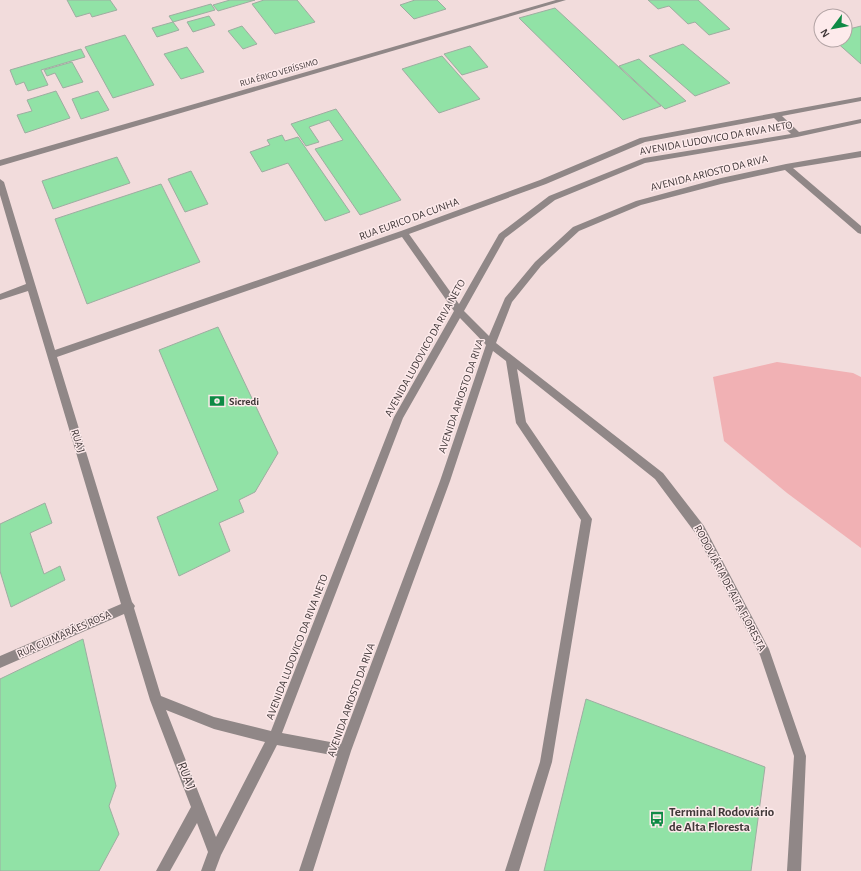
<svg xmlns="http://www.w3.org/2000/svg" width="861" height="871" viewBox="0 0 861 871" font-family="'Alegreya Sans',sans-serif">
<style>
.green{fill:#f1b1b4}
.building{fill:#91e2a6;stroke:#9eada1}
.lines{fill:none;stroke-linecap:round;stroke-linejoin:round}
.minor{fill:#908787;fill-rule:evenodd}
.labels{text-anchor:middle;dominant-baseline:central;stroke-width:3;stroke-linejoin:round;paint-order:stroke}
.far-street-label{font-size:9px;fill:#413839;stroke:#fdeaeb}
.street-label{font-size:11px;fill:#413839;stroke:#fdeaeb}
.poi-label{font-size:11px;font-weight:bold;fill:#413839;stroke:#fdeaeb;text-anchor:start}
.near-street-label{font-size:13px;fill:#413839;stroke:#fdeaeb}
.near-poi-label{font-size:13px;font-weight:bold;fill:#413839;stroke:#fdeaeb;text-anchor:start}
</style>
<rect width="100%" height="100%" fill="#f2dcdc"/>
<path class="green" d="M 777,362 L 853,373 L 861,377 L 861,548 L 787,493 L 724,441 L 713,377 Z"/>
<g class="building">
<path d="M 67,0 L 110,0 L 117,10 L 92,17 L 90,13 L 76,17 Z"/>
<path d="M 230,0 L 255,0 L 218,11 L 213,5 Z"/>
<path d="M 264,0 L 297,0 L 315,22 L 275,34 L 252,4 Z"/>
<path d="M 415,0 L 437,0 L 446,9 L 414,19 L 400,5 Z"/>
<path d="M 648,0 L 698,0 L 730,29 L 709,35 L 695,22 L 688,24 L 669,6 L 658,9 Z"/>
<path d="M 211,4 L 215,10 L 173,22 L 169,16 Z"/>
<path d="M 555,8 L 661,106 L 623,120 L 519,18 Z"/>
<path d="M 209,16 L 215,25 L 193,32 L 187,22 Z"/>
<path d="M 173,22 L 179,30 L 157,37 L 152,28 Z"/>
<path d="M 242,26 L 257,44 L 243,49 L 228,31 Z"/>
<path d="M 861,26 L 861,64 L 834,40 L 845,40 L 845,30 Z"/>
<path d="M 125,35 L 154,85 L 113,98 L 85,47 Z"/>
<path d="M 683,44 L 730,83 L 695,96 L 649,56 Z"/>
<path d="M 470,46 L 488,67 L 462,75 L 444,54 Z"/>
<path d="M 187,47 L 204,72 L 181,79 L 164,54 Z"/>
<path d="M 81,49 L 85,57 L 41,70 L 48,85 L 28,91 L 24,82 L 16,85 L 10,70 Z"/>
<path d="M 442,56 L 480,99 L 439,113 L 402,69 Z"/>
<path d="M 639,59 L 686,101 L 665,109 L 619,66 Z"/>
<path d="M 72,62 L 83,82 L 63,88 L 55,73 L 47,76 L 44,70 Z"/>
<path d="M 56,91 L 70,118 L 25,133 L 17,115 L 32,111 L 27,100 Z"/>
<path d="M 98,91 L 109,110 L 81,119 L 72,99 Z"/>
<path d="M 336,109 L 401,200 L 360,215 L 315,149 L 343,140 L 329,120 L 309,127 L 319,142 L 306,146 L 291,124 Z"/>
<path d="M 282,135 L 285,141 L 298,137 L 350,212 L 325,221 L 288,163 L 262,172 L 250,152 L 270,145 L 267,140 Z"/>
<path d="M 117,157 L 130,183 L 53,209 L 42,181 Z"/>
<path d="M 191,171 L 208,204 L 185,212 L 168,179 Z"/>
<path d="M 161,184 L 200,262 L 87,304 L 55,219 Z"/>
<path d="M 218,327 L 278,453 L 255,492 L 239,500 L 244,512 L 219,523 L 230,551 L 179,576 L 157,517 L 218,490 L 159,350 Z"/>
<path d="M 45,503 L 52,523 L 30,533 L 44,574 L 60,566 L 65,580 L 11,607 L 0,571 L 0,524 Z"/>
<path d="M 83,639 L 116,786 L 109,806 L 119,834 L 99,871 L 0,871 L 0,679 Z"/>
<path d="M 586,699 L 765,767 L 751,871 L 544,871 Z"/>
</g>
<g class="lines">
<g class="minor">
<path d="M 556,0 L 566,0 L 0,166 L 0,160 Z"/>
<path d="M 861,97 L 861,101 L 782,116 L 799,132 L 861,119 L 861,123 L 797,137 L 645,163 L 555,200 L 505,238 L 464,311 L 489,336 L 505,298 L 535,262 L 573,227 L 636,201 L 721,178 L 786,164 L 861,151 L 861,157 L 793,168 L 861,226 L 861,234 L 858,233 L 785,170 L 721,184 L 641,205 L 579,231 L 541,266 L 512,302 L 496,343 L 663,473 L 704,526 L 769,649 L 806,756 L 801,871 L 787,871 L 794,756 L 760,655 L 696,534 L 655,479 L 517,369 L 526,422 L 592,519 L 552,762 L 519,871 L 505,871 L 540,762 L 581,520 L 516,423 L 506,361 L 493,351 L 450,481 L 351,751 L 313,871 L 299,871 L 337,756 L 277,745 L 221,855 L 215,871 L 201,871 L 208,852 L 197,823 L 170,871 L 156,871 L 191,807 L 150,700 L 124,614 L 0,668 L 0,656 L 121,604 L 28,291 L 0,300 L 0,294 L 26,284 L 0,195 L 0,179 L 4,182 L 55,350 L 401,231 L 540,180 L 640,138 ZM 774,118 L 791,134 L 644,158 L 549,196 L 499,234 L 459,304 L 409,234 L 546,184 L 645,142 ZM 402,237 L 454,311 L 394,417 L 271,731 L 214,717 L 161,696 L 134,608 L 135,606 L 132,602 L 57,357 ZM 460,318 L 486,345 L 440,481 L 341,744 L 282,733 L 403,418 ZM 166,710 L 214,729 L 265,742 L 216,837 Z"/>
</g>
</g>
<defs>
<g id="bank-bare" transform="scale(1.2)"><path d="M-6-4H6V4H-6ZM0-2.3a2.3 2.3 0 1 0 0 4.6a2.3 2.3 0 1 0 0-4.6Z" fill="#0e8a45" stroke="#fdeaeb" stroke-width="2.5" paint-order="stroke"/></g>
<g id="bus-bare" transform="scale(1.2)"><path d="M-5-6H5V4H4V6H2V4H-2V6H-4V4H-5ZM-3.5-4V0h7V-4ZM-3.5 1.2v1.5H-2V1.2ZM2 1.2v1.5H3.5V1.2Z" fill="#0e8a45" stroke="#fdeaeb" stroke-width="2.5" paint-order="stroke"/></g>
</defs>
<g fill-rule="evenodd">
<use href="#bank-bare" x="217" y="401"/>
<use href="#bus-bare" x="657" y="819"/>
</g>
<g class="labels">
<g class="far-street-label">
<text transform="translate(279 73) rotate(-16)">RUA ÉRICO VERÍSSIMO</text>
</g>
<g class="street-label">
<text transform="translate(716 138) rotate(-10)">AVENIDA LUDOVICO DA RIVA NETO</text>
<text transform="translate(709 173) rotate(-14)">AVENIDA ARIOSTO DA RIVA</text>
<text transform="translate(409 219) rotate(-20)">RUA EURICO DA CUNHA</text>
<text transform="translate(425 348) rotate(-61)">AVENIDA LUDOVICO DA RIVA NETO</text>
<text transform="translate(461 396) rotate(-71)">AVENIDA ARIOSTO DA RIVA</text>
<text transform="translate(78 441) rotate(73)">RUA J</text>
<text transform="translate(730 588) rotate(62)">RODOVIÁRIA DE ALTA FLORESTA</text>
<text transform="translate(64 634) rotate(-24)">RUA GUIMARÃES ROSA</text>
<text transform="translate(297 647) rotate(-69)">AVENIDA LUDOVICO DA RIVA NETO</text>
<text transform="translate(351 700) rotate(-70)">AVENIDA ARIOSTO DA RIVA</text>
</g>
<g class="poi-label">
<text x="229" y="401">Sicredi</text>
</g>
<g class="near-street-label">
<text transform="translate(186 776) rotate(69)">RUA J</text>
</g>
<g class="near-poi-label">
<text x="669" y="812">Terminal Rodoviário<tspan x="669" dy="15">de Alta Floresta</tspan></text>
</g>
</g>
<g transform="translate(833 28) rotate(238)"><circle r="19" fill="#fdeaeb" stroke="#b2a3a4"/>
<path d="M0-3L7 15L0 10L-7 15Z" fill="#0e8a45"/>
<text y="-6" font-size="11" font-weight="bold" text-anchor="middle" fill="#413839">N</text>
</g>
</svg>
